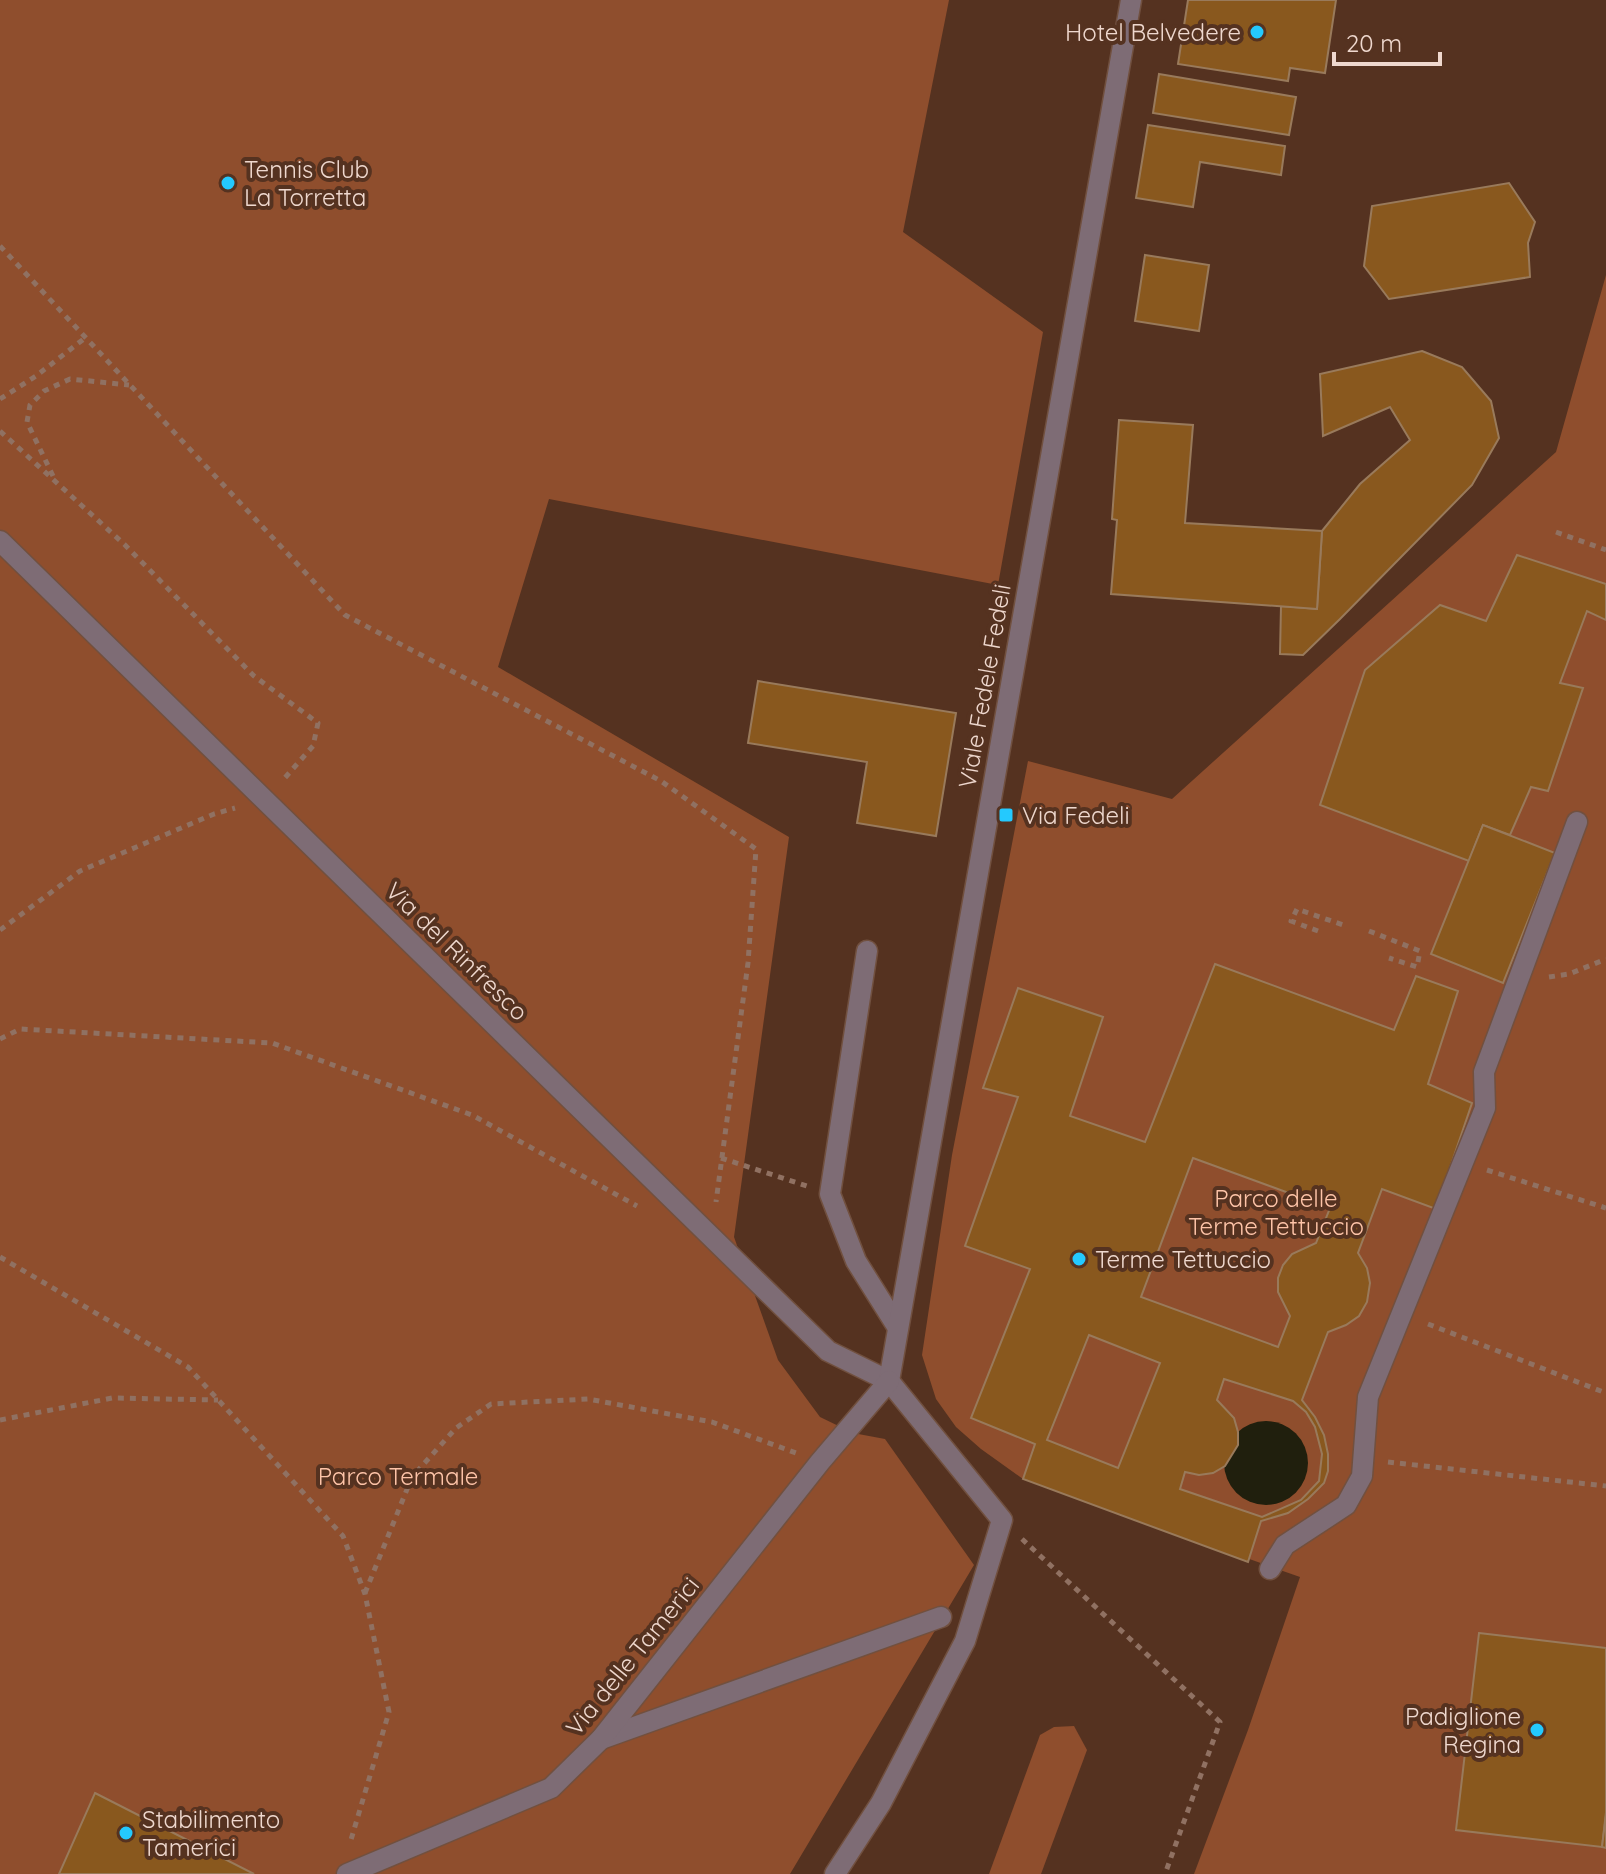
<svg xmlns="http://www.w3.org/2000/svg" width="1606" height="1874" viewBox="0 0 1606 1874" font-family="Quicksand,sans-serif">
<style>
.green{fill:#8f4e2d}
.water{fill:#201f0d}
.building{fill:#89581e;stroke:#997a5b;stroke-width:2;fill-rule:evenodd}
.lines{fill:none;stroke-linecap:round;stroke-linejoin:round}
.minor-casing{stroke:#71503f;stroke-width:23}
.path{stroke:#907162;stroke-width:5;stroke-dasharray:6 6;stroke-linecap:butt}
.minor{stroke:#7e6c75;stroke-width:20}
.poi-dot{fill:#24c9fe;stroke:#553220;stroke-width:3}
.labels{text-anchor:middle;dominant-baseline:central;stroke-width:8;stroke-linejoin:round;paint-order:stroke}
.poi-label{font-size:24px;fill:#efd8ce;stroke:#553220;text-anchor:start}
.street-label{font-size:24px;fill:#efd8ce;stroke:#553220}
.park-label{font-size:24px;fill:#fec4a8;stroke:#553220}
</style>
<rect width="100%" height="100%" fill="#553220"/>
<g class="green">
<path d="M 0,0 L 949,0 L 903,232 L 1043,332 L 998,585 L 549,499 L 498,667 L 789,837 L 734,1237 L 778,1360 L 820,1417 L 853,1433 L 885,1439 L 974,1565 L 790,1874 L 0,1874 Z"/>
<path d="M 1606,275 L 1606,1874 L 1194,1874 L 1248,1730 L 1300,1577 L 1023,1479 L 981,1449 L 956,1427 L 936,1399 L 922,1355 L 952,1155 L 1028,761 L 1172,799 L 1556,452 Z"/>
<path d="M 1074,1726 L 1087,1750 L 1041,1874 L 989,1874 L 1040,1735 L 1054,1727 Z"/>
</g>
<circle class="water" cx="1266" cy="1463" r="42"/>
<g class="building">
<path d="M 1188,0 L 1336,0 L 1325,73 L 1290,68 L 1288,81 L 1178,64 Z"/>
<path d="M 1159,74 L 1296,97 L 1289,135 L 1153,113 Z"/>
<path d="M 1148,125 L 1285,146 L 1281,175 L 1200,162 L 1193,207 L 1136,198 Z"/>
<path d="M 1509,183 L 1535,222 L 1528,243 L 1530,277 L 1389,299 L 1364,266 L 1372,206 Z"/>
<path d="M 1145,255 L 1209,265 L 1199,331 L 1135,321 Z"/>
<path d="M 1422,351 L 1462,367 L 1491,401 L 1499,438 L 1472,485 L 1340,619 L 1303,655 L 1280,654 L 1281,606 L 1317,609 L 1322,531 L 1360,484 L 1410,440 L 1390,407 L 1323,436 L 1320,374 Z"/>
<path d="M 1119,420 L 1193,425 L 1185,523 L 1322,531 L 1317,609 L 1111,594 L 1117,520 L 1112,519 Z"/>
<path d="M 1517,555 L 1606,584 L 1606,620 L 1587,611 L 1560,683 L 1583,688 L 1548,791 L 1531,787 L 1510,835 L 1483,825 L 1469,861 L 1320,805 L 1365,670 L 1440,605 L 1486,621 Z"/>
<path d="M 758,681 L 956,713 L 936,836 L 857,823 L 867,762 L 748,743 Z"/>
<path d="M 1483,825 L 1555,853 L 1503,983 L 1431,954 Z"/>
<path d="M 1215,964 L 1394,1030 L 1416,976 L 1458,991 L 1428,1084 L 1472,1103 L 1436,1209 L 1382,1189 L 1358,1253 L 1367,1268 L 1370,1283 L 1367,1302 L 1359,1316 L 1346,1325 L 1328,1332 L 1302,1400 L 1315,1417 L 1324,1435 L 1328,1454 L 1328,1471 L 1324,1483 L 1308,1499 L 1288,1513 L 1261,1521 L 1248,1562 L 1023,1479 L 1035,1444 L 971,1418 L 1030,1269 L 965,1246 L 1018,1097 L 983,1088 L 1018,988 L 1103,1017 L 1070,1116 L 1145,1142 ZM 1193,1158 L 1330,1208 L 1316,1243 L 1292,1254 L 1283,1265 L 1278,1278 L 1278,1292 L 1290,1316 L 1278,1347 L 1141,1297 ZM 1089,1335 L 1160,1363 L 1118,1468 L 1047,1440 ZM 1224,1379 L 1293,1401 L 1306,1412 L 1315,1427 L 1322,1454 L 1319,1481 L 1301,1500 L 1262,1517 L 1180,1489 L 1185,1472 L 1199,1475 L 1213,1473 L 1225,1466 L 1238,1445 L 1238,1432 L 1234,1418 L 1217,1400 Z"/>
<path d="M 1479,1633 L 1606,1648 L 1606,1812 L 1602,1847 L 1456,1830 Z"/>
<path d="M 95,1793 L 254,1874 L 59,1874 Z"/>
<path d="M 1606,1815 L 1606,1848 L 1602,1847 Z"/>
</g>
<g class="lines">
<g class="minor-casing">
<g id="minor">
<path d="M 0,541 L 828,1351 L 889,1381 L 1002,1520 L 965,1641 L 881,1803 L 835,1874"/>
<path d="M 867,951 L 830,1194 L 856,1261 L 898,1328"/>
<path d="M 889,1381 L 1131,0"/>
<path d="M 1270,1569 L 1285,1545 L 1346,1505 L 1362,1476 L 1368,1397 L 1485,1108 L 1484,1072 L 1577,822"/>
<path d="M 601,1739 L 941,1617"/>
<path d="M 347,1874 L 551,1788 L 601,1739 L 820,1462 L 889,1381"/>
</g>
</g>
<g class="path">
<path d="M 0,246 L 345,615 L 661,781 L 756,849 L 748,963 L 716,1202"/>
<path d="M 0,399 L 36,376 L 85,338"/>
<path d="M 0,431 L 125,545 L 254,676 L 318,723 L 313,746 L 283,780"/>
<path d="M 53,476 L 27,422 L 30,405 L 44,391 L 70,379 L 129,385"/>
<path d="M 1556,532 L 1606,550"/>
<path d="M 0,930 L 80,871 L 214,814 L 235,808"/>
<path d="M 1318,931 L 1291,921 L 1297,909 L 1346,926"/>
<path d="M 1369,931 L 1420,951 L 1417,967 L 1389,958"/>
<path d="M 1549,977 L 1569,974 L 1606,959"/>
<path d="M 0,1039 L 20,1029 L 272,1043 L 472,1115 L 637,1206"/>
<path d="M 721,1158 L 807,1186"/>
<path d="M 1487,1170 L 1606,1208"/>
<path d="M 0,1257 L 188,1367 L 343,1536 L 365,1594 L 389,1712 L 350,1843"/>
<path d="M 1428,1324 L 1606,1393"/>
<path d="M 0,1420 L 112,1398 L 218,1400"/>
<path d="M 1388,1462 L 1606,1486"/>
<path d="M 1022,1539 L 1220,1722 L 1165,1874"/>
<path d="M 365,1593 L 412,1477 L 456,1428 L 491,1404 L 588,1399 L 712,1422 L 796,1453"/>
</g>
<use href="#minor" class="minor"/>
</g>
<g class="poi-dot">
<circle cx="1257" cy="32" r="8"/>
<circle cx="228" cy="183" r="8"/>
<rect x="998" y="807" width="16" height="16" rx="4"/>
<circle cx="1079" cy="1259" r="8"/>
<circle cx="1537" cy="1730" r="8"/>
<circle cx="126" cy="1833" r="8"/>
</g>
<g class="labels">
<g class="poi-label">
<text x="1241" y="32" text-anchor="end">Hotel Belvedere</text>
<text x="244" y="169">Tennis Club<tspan x="244" dy="28">La Torretta</tspan></text>
<text x="1022" y="815">Via Fedeli</text>
<text x="1095" y="1259">Terme Tettuccio</text>
<text x="1521" y="1716" text-anchor="end">Padiglione<tspan x="1521" dy="28">Regina</tspan></text>
<text x="142" y="1819">Stabilimento<tspan x="142" dy="28">Tamerici</tspan></text>
</g>
<g class="street-label">
<text transform="translate(984 686) rotate(-80)">Viale Fedele Fedeli</text>
<text transform="translate(457 951) rotate(44)">Via del Rinfresco</text>
<text transform="translate(632 1656) rotate(-51)">Via delle Tamerici</text>
</g>
<g class="park-label">
<text x="1276" y="1198">Parco delle<tspan x="1276" dy="28">Terme Tettuccio</tspan></text>
<text x="398" y="1476">Parco Termale</text>
</g>
</g>
<path d="M1334 52v12h106v-12" fill="none" stroke="#efd8ce" stroke-width="4"/>
<text x="1346" y="52" font-size="24" fill="#efd8ce" stroke="#553220" stroke-width="6" paint-order="stroke">20 m</text>
</svg>
